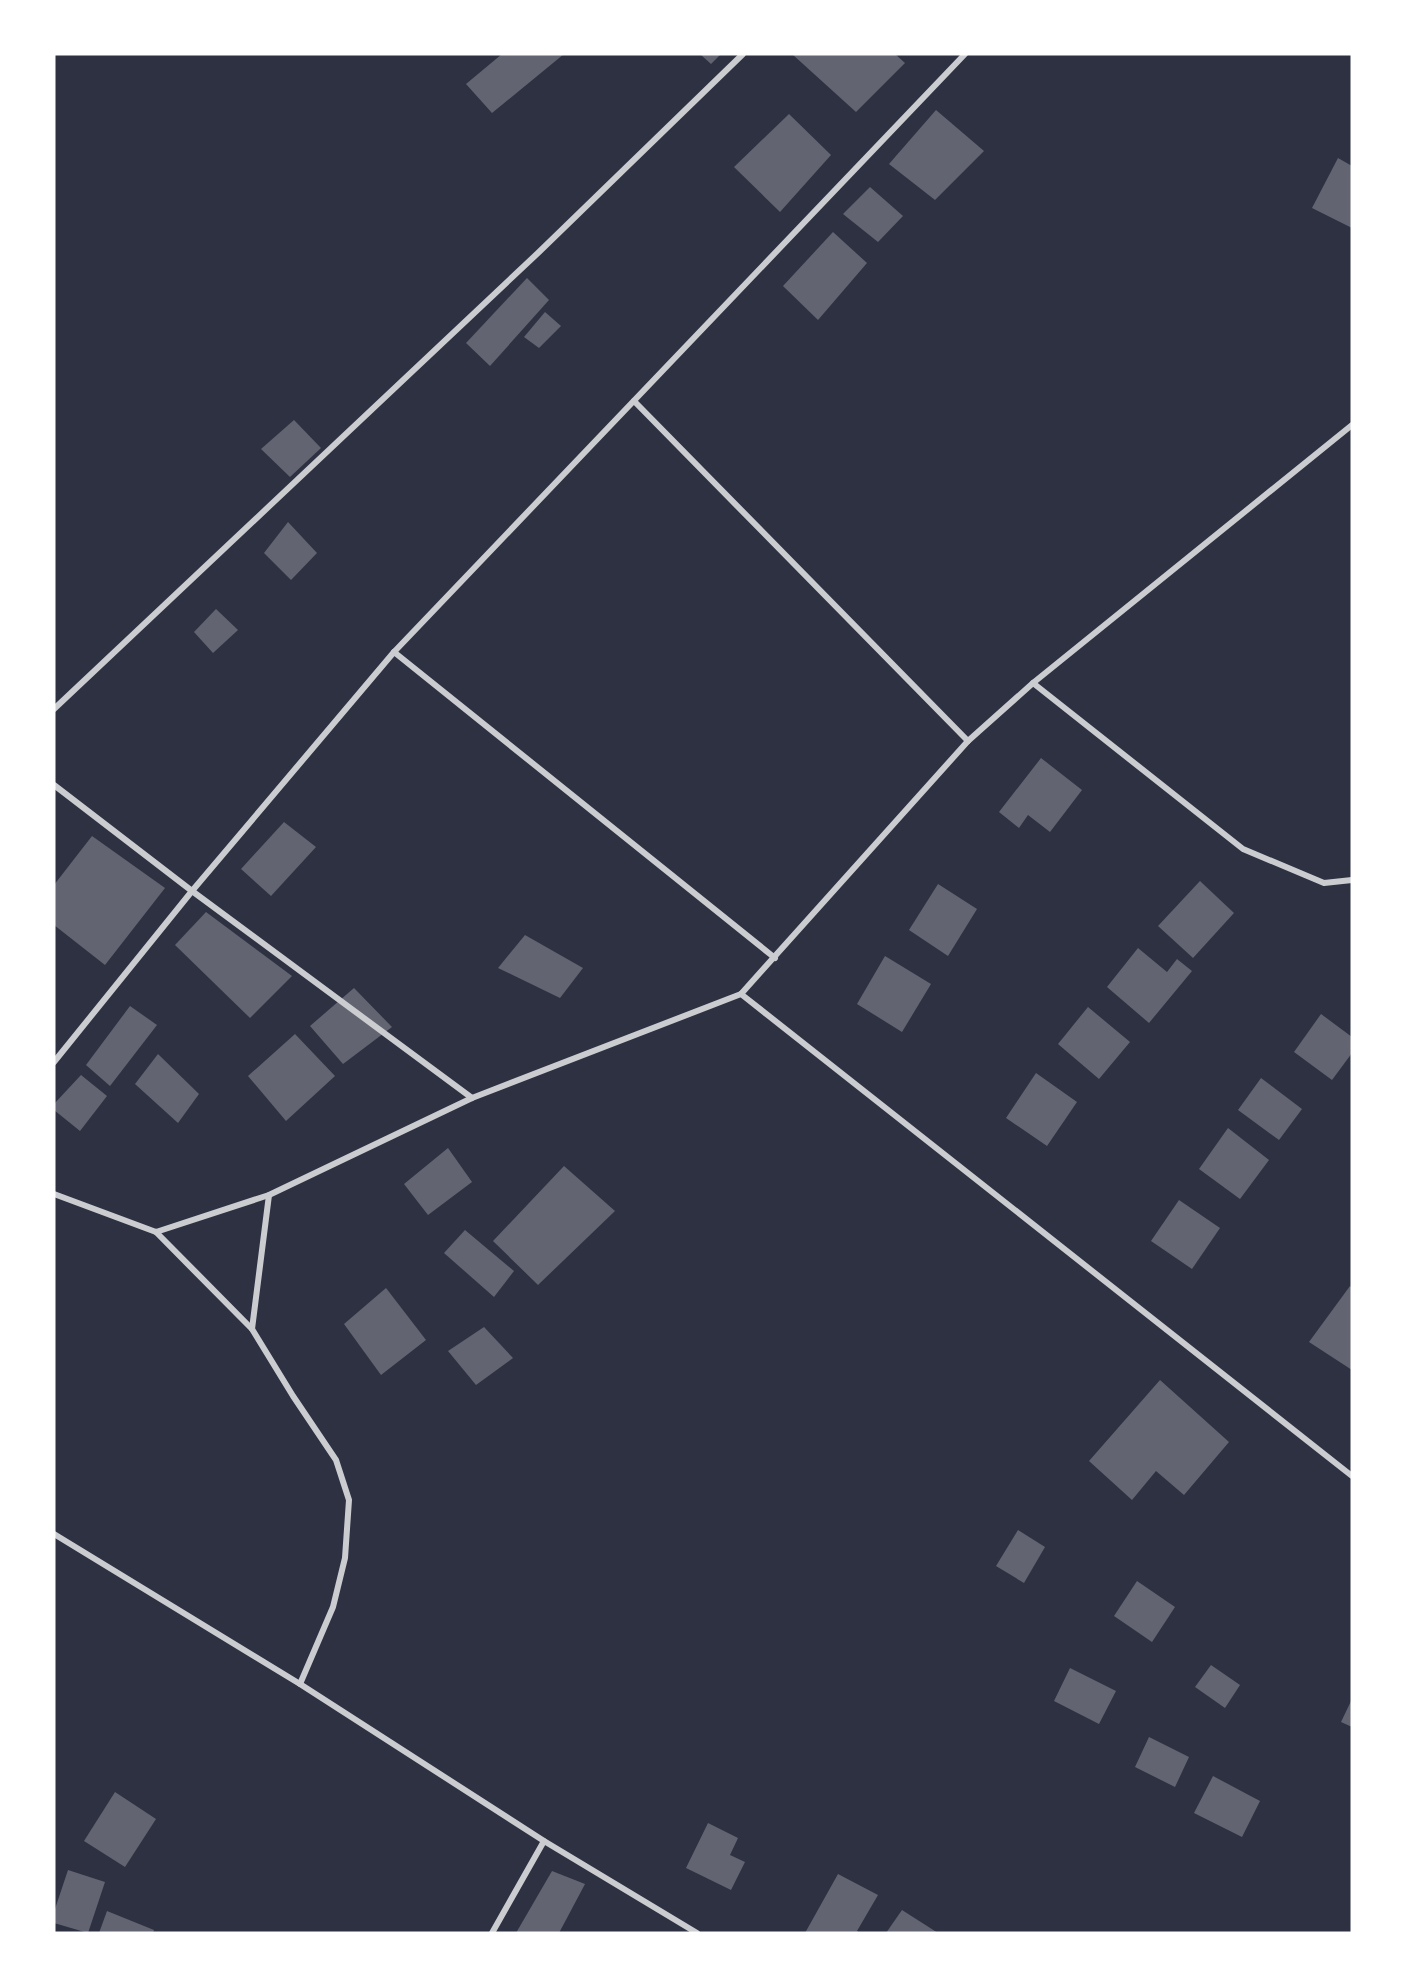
<svg xmlns="http://www.w3.org/2000/svg" width="1406" height="1987" viewBox="0 0 1406 1987" font-family="'Titillium Web',sans-serif">
<style>
.building{fill:#626471}
.lines{fill:none;stroke-linecap:round;stroke-linejoin:round}
.minor{stroke:#caccd0;stroke-width:6}
</style>
<rect width="100%" height="100%" fill="#2d3142"/>
<g class="building">
<path d="M 502,54 L 564,54 L 492,113 L 466,84 Z"/>
<path d="M 700,54 L 721,54 L 711,64 Z"/>
<path d="M 792,54 L 895,54 L 905,63 L 856,112 Z"/>
<path d="M 936,110 L 984,151 L 935,200 L 889,164 Z"/>
<path d="M 789,114 L 831,155 L 780,212 L 734,167 Z"/>
<path d="M 1338,158 L 1352,166 L 1352,228 L 1312,208 Z"/>
<path d="M 870,187 L 903,216 L 878,242 L 843,214 Z"/>
<path d="M 833,232 L 867,263 L 818,320 L 783,286 Z"/>
<path d="M 527,278 L 549,300 L 490,366 L 466,343 Z"/>
<path d="M 545,312 L 561,326 L 539,348 L 524,337 Z"/>
<path d="M 294,420 L 321,448 L 290,477 L 261,449 Z"/>
<path d="M 288,522 L 317,553 L 291,580 L 264,553 Z"/>
<path d="M 216,609 L 238,630 L 213,653 L 194,632 Z"/>
<path d="M 1041,758 L 1082,790 L 1050,832 L 1028,815 L 1019,828 L 999,812 Z"/>
<path d="M 284,822 L 316,847 L 271,896 L 241,869 Z"/>
<path d="M 92,836 L 165,888 L 105,965 L 54,925 L 54,885 Z"/>
<path d="M 1200,881 L 1234,913 L 1193,958 L 1158,926 Z"/>
<path d="M 938,884 L 977,909 L 948,956 L 909,930 Z"/>
<path d="M 206,912 L 292,976 L 250,1018 L 175,945 Z"/>
<path d="M 525,935 L 583,968 L 560,998 L 498,968 Z"/>
<path d="M 1138,948 L 1167,972 L 1177,959 L 1192,971 L 1149,1023 L 1107,987 Z"/>
<path d="M 885,956 L 931,984 L 902,1032 L 857,1004 Z"/>
<path d="M 354,988 L 392,1027 L 343,1064 L 310,1026 Z"/>
<path d="M 130,1006 L 157,1025 L 110,1086 L 86,1065 Z"/>
<path d="M 1088,1007 L 1130,1042 L 1099,1079 L 1058,1044 Z"/>
<path d="M 1321,1014 L 1352,1037 L 1352,1053 L 1332,1080 L 1294,1052 Z"/>
<path d="M 295,1034 L 335,1076 L 286,1121 L 248,1076 Z"/>
<path d="M 158,1054 L 199,1094 L 178,1123 L 135,1084 Z"/>
<path d="M 1036,1073 L 1077,1102 L 1047,1146 L 1006,1118 Z"/>
<path d="M 81,1075 L 107,1096 L 80,1131 L 54,1110 L 54,1104 Z"/>
<path d="M 1261,1078 L 1302,1109 L 1279,1140 L 1238,1110 Z"/>
<path d="M 1228,1128 L 1269,1160 L 1240,1199 L 1199,1169 Z"/>
<path d="M 448,1148 L 472,1182 L 428,1215 L 404,1184 Z"/>
<path d="M 564,1166 L 615,1211 L 538,1285 L 493,1241 Z"/>
<path d="M 1179,1200 L 1220,1228 L 1192,1269 L 1151,1241 Z"/>
<path d="M 465,1230 L 514,1271 L 494,1297 L 444,1253 Z"/>
<path d="M 1350,1286 L 1352,1288 L 1352,1370 L 1309,1342 Z"/>
<path d="M 386,1288 L 426,1340 L 381,1375 L 344,1324 Z"/>
<path d="M 484,1327 L 513,1358 L 476,1385 L 448,1351 Z"/>
<path d="M 1160,1380 L 1229,1442 L 1184,1495 L 1156,1471 L 1132,1500 L 1089,1461 Z"/>
<path d="M 1018,1530 L 1045,1547 L 1024,1583 L 996,1566 Z"/>
<path d="M 1137,1581 L 1175,1607 L 1152,1642 L 1114,1616 Z"/>
<path d="M 1211,1665 L 1240,1685 L 1225,1708 L 1195,1687 Z"/>
<path d="M 1070,1668 L 1116,1691 L 1099,1724 L 1054,1701 Z"/>
<path d="M 1352,1699 L 1352,1727 L 1341,1722 Z"/>
<path d="M 1149,1737 L 1189,1757 L 1175,1787 L 1135,1767 Z"/>
<path d="M 1213,1776 L 1260,1801 L 1242,1837 L 1194,1813 Z"/>
<path d="M 115,1792 L 156,1819 L 125,1867 L 84,1841 Z"/>
<path d="M 708,1823 L 738,1838 L 730,1855 L 745,1862 L 731,1890 L 686,1868 Z"/>
<path d="M 68,1870 L 105,1882 L 88,1933 L 54,1923 L 54,1912 Z"/>
<path d="M 552,1871 L 585,1884 L 559,1933 L 516,1933 Z"/>
<path d="M 838,1874 L 878,1895 L 857,1931 L 860,1933 L 805,1933 Z"/>
<path d="M 902,1910 L 938,1933 L 886,1933 Z"/>
<path d="M 107,1911 L 154,1930 L 153,1933 L 99,1933 Z"/>
</g>
<g class="lines">
<g class="minor">
<path d="M 634,401 L 968,741"/>
<path d="M 394,652 L 775,958"/>
<path d="M 1033,683 L 1243,849 L 1324,883 L 1352,880"/>
<path d="M 54,709 L 539,252 L 743,54"/>
<path d="M 54,785 L 192,891 L 472,1098"/>
<path d="M 741,994 L 1352,1476"/>
<path d="M 54,1062 L 192,891 L 394,652 L 965,54"/>
<path d="M 54,1194 L 156,1232 L 269,1195 L 472,1098 L 741,994 L 968,741 L 1033,683 L 1352,425"/>
<path d="M 156,1232 L 252,1329 L 293,1396 L 336,1460 L 349,1500 L 345,1558 L 333,1607 L 300,1684"/>
<path d="M 252,1329 L 269,1195"/>
<path d="M 54,1534 L 300,1684 L 544,1841 L 697,1933"/>
<path d="M 492,1933 L 544,1841"/>
</g>
</g>
<rect width="1406" height="1987" fill="none" stroke="#ffffff" stroke-width="111"/>
</svg>
